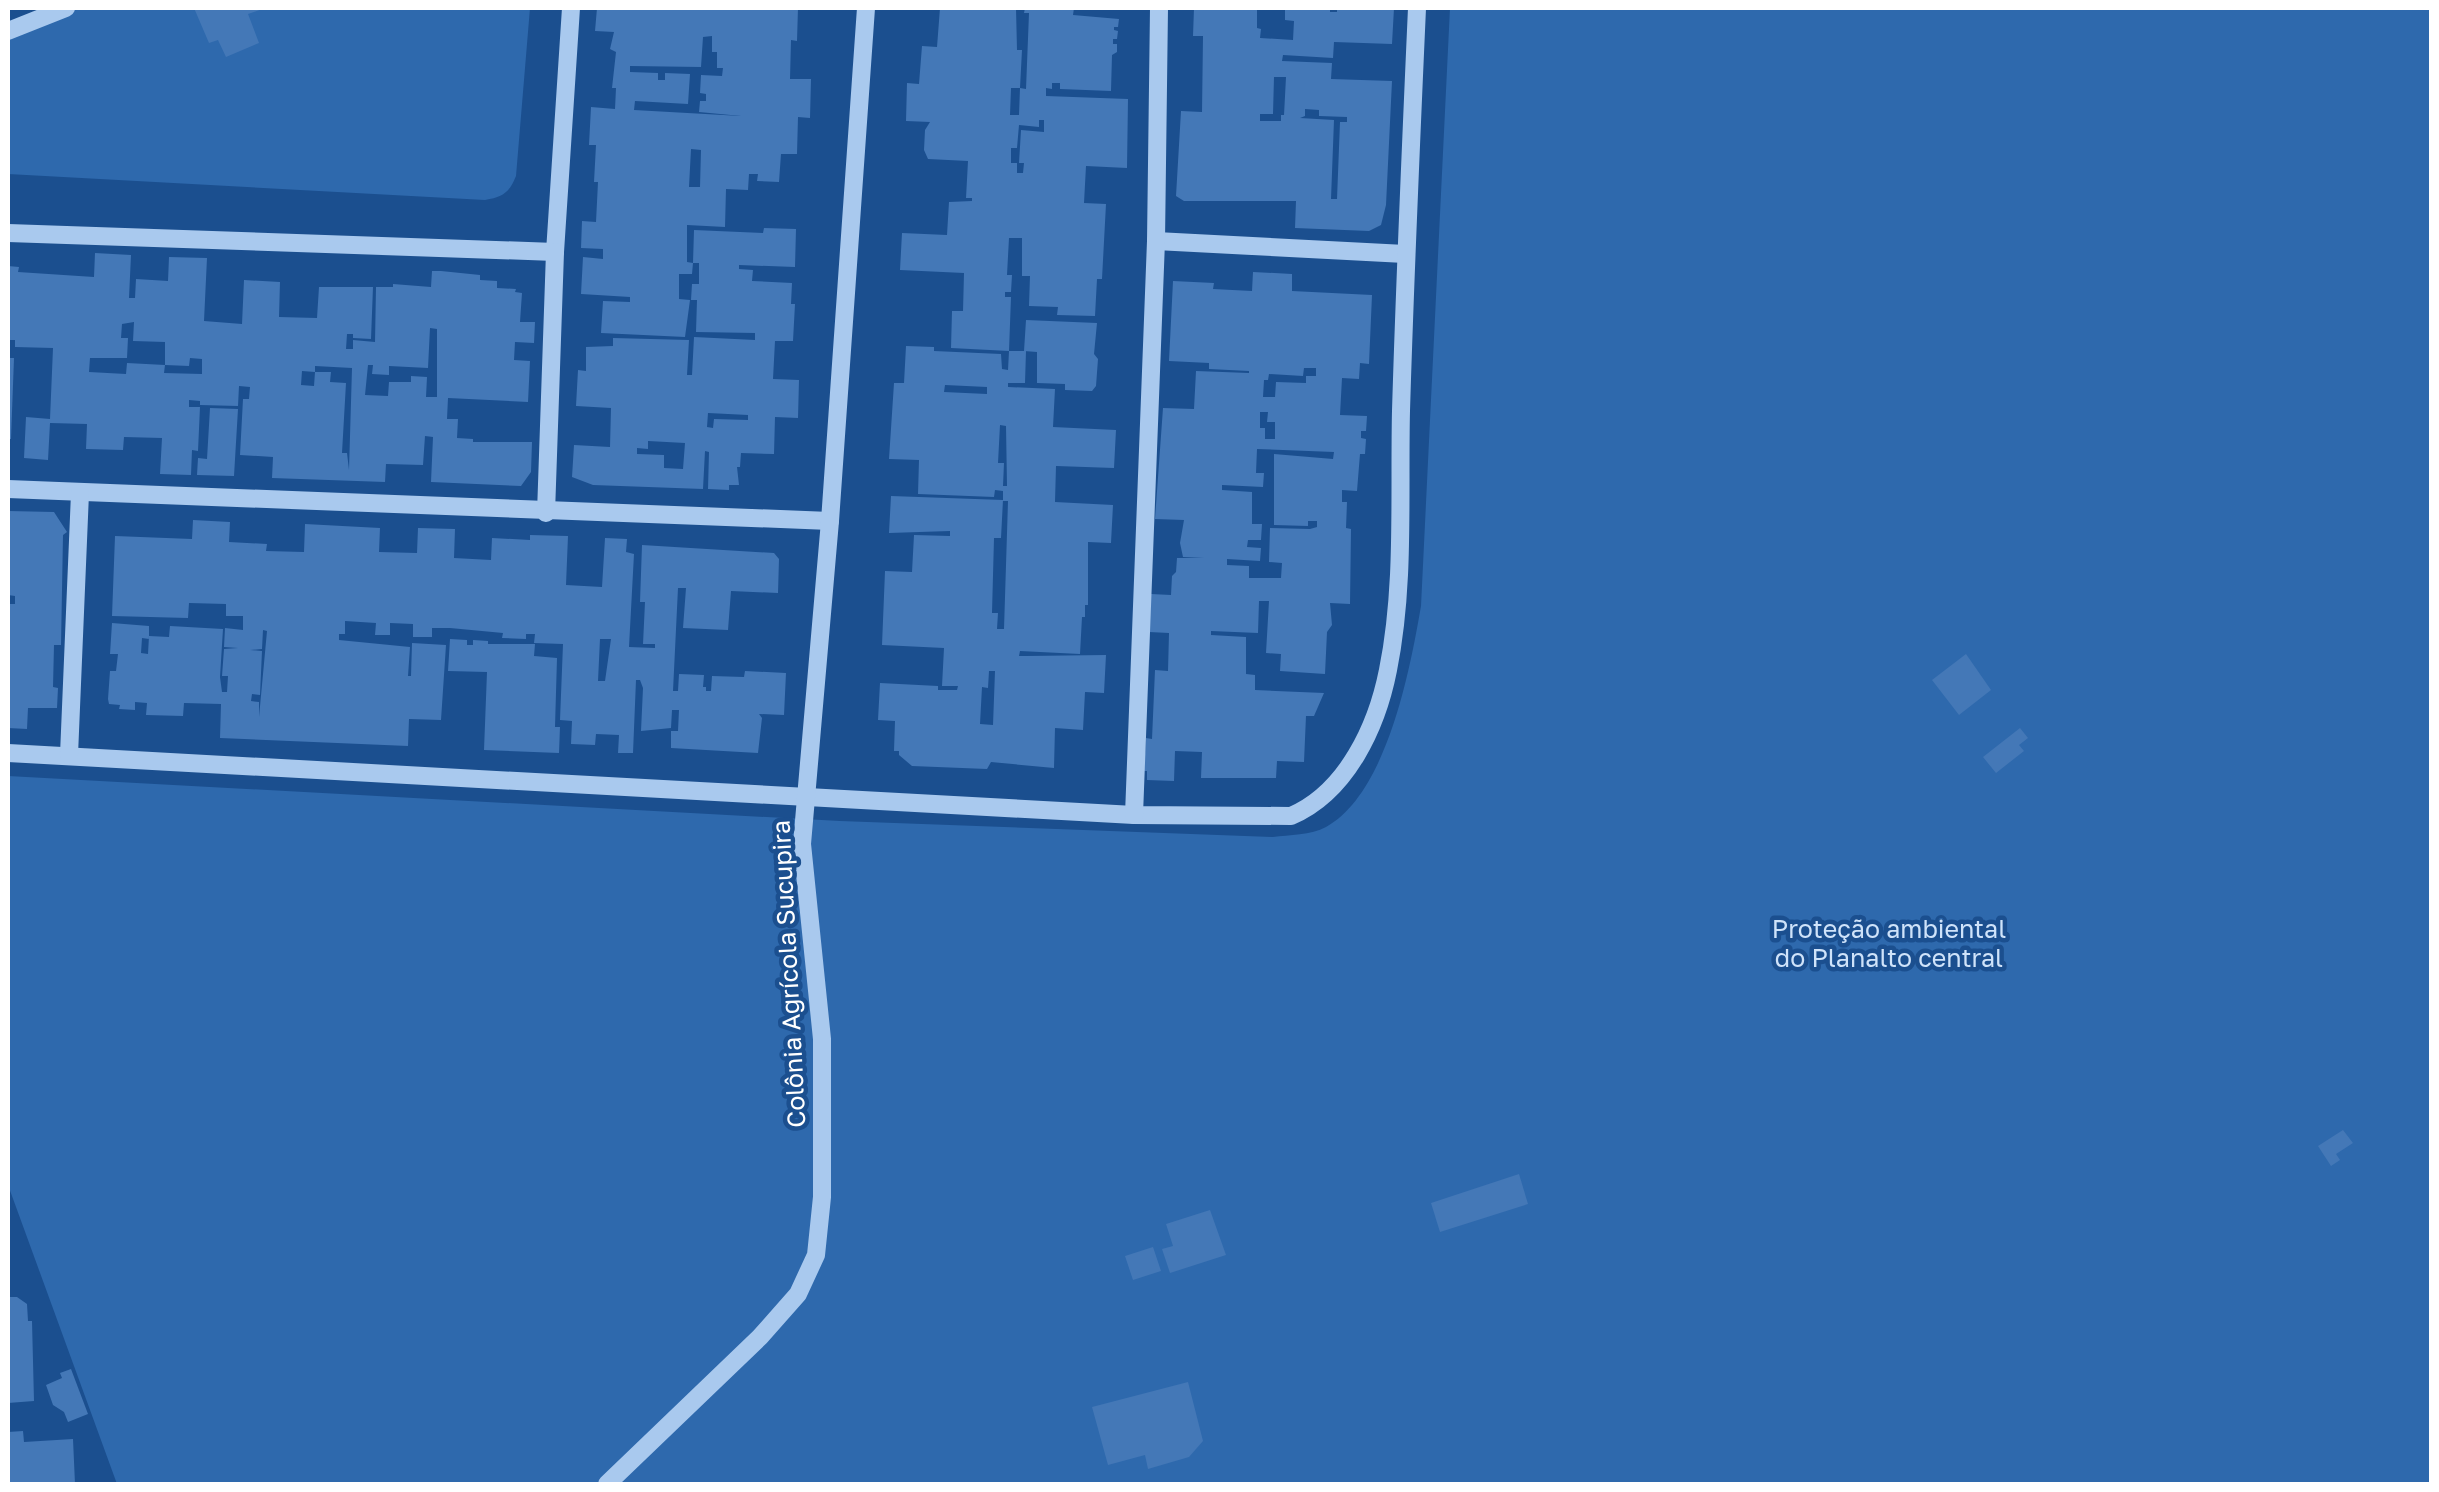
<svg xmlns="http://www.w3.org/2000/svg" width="2439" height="1492" viewBox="0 0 2439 1492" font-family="'Golos Text',sans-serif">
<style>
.green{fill:#2e69ad}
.building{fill:#4478b7;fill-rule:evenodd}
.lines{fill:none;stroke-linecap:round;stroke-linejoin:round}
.minor{stroke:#a9c9ee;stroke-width:18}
.labels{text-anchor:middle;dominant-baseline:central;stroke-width:9;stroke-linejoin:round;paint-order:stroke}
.park-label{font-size:25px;fill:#cfe3fa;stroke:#1b4f8f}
.street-label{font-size:25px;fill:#fff;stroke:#1b4f8f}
</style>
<rect width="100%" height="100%" fill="#1b4f8f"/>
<g class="green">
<path d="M 45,8 L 530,8 L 516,176 C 509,193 503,197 485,200 L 8,174 L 8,22 Z"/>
<path d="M 1450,8 L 2431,8 L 2431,1484 L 117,1484 L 8,1185 L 8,776 L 840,821 L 1273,837 C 1289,835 1311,835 1326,827 C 1387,793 1410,670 1421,606 Z"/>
</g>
<g class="building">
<path d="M 194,8 L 265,8 L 248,14 L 259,43 L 226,57 L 218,40 L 209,43 Z"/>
<path d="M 597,8 L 798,8 L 797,41 L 791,40 L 790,79 L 811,79 L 810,118 L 798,117 L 797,154 L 781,154 L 779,182 L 757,181 L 758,174 L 749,174 L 748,190 L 726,189 L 725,227 L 687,225 L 687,262 L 693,263 L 694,230 L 763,233 L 764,228 L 796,229 L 795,267 L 739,265 L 739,269 L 753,270 L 752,281 L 792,283 L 791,304 L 795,304 L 793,341 L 775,341 L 773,379 L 799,380 L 798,418 L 775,417 L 774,454 L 741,453 L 740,467 L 737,467 L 739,485 L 729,485 L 729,490 L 708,489 L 709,452 L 705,451 L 703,489 L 593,485 L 572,477 L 574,445 L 610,447 L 611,408 L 576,406 L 578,370 L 586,371 L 586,347 L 613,346 L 613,338 L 689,340 L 687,375 L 692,375 L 694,337 L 755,340 L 755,333 L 696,332 L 697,300 L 691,300 L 692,284 L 699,284 L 699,263 L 693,263 L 692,274 L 679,274 L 679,299 L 690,300 L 685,337 L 601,333 L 603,301 L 630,302 L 630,297 L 581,294 L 583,257 L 603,259 L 603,249 L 581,248 L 582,221 L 596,222 L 598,182 L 594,182 L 596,145 L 589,145 L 591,107 L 615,109 L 616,88 L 612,88 L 616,52 L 610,49 L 614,32 L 595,31 ZM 712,36 L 712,52 L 717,52 L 717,68 L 723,68 L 722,76 L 701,75 L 700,93 L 706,94 L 706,101 L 700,101 L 699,112 L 741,116 L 634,110 L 635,101 L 688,104 L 690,74 L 665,73 L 665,80 L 658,80 L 658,73 L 630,72 L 630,66 L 701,67 L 703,37 ZM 691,149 L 701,150 L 700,187 L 689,187 ZM 708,413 L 748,415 L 748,420 L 714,419 L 713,428 L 707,427 ZM 648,441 L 685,443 L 683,469 L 664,468 L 664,455 L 637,454 L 637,448 L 648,449 Z"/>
<path d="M 940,8 L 1016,8 L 1017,50 L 1022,50 L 1020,88 L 1011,88 L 1010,115 L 1019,115 L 1020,88 L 1026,89 L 1029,13 L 1024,13 L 1025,8 L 1074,8 L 1073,15 L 1119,19 L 1118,27 L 1114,27 L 1114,30 L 1118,31 L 1117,39 L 1113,39 L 1113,44 L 1117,44 L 1117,52 L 1112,55 L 1111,91 L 1060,89 L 1060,83 L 1052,83 L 1052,89 L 1046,88 L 1046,96 L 1128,99 L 1127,168 L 1086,166 L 1084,203 L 1106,204 L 1102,279 L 1097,279 L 1095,316 L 1057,315 L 1058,307 L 1029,306 L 1030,276 L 1022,276 L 1022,238 L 1009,238 L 1007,275 L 1012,275 L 1011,292 L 1005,292 L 1005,297 L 1011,297 L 1009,351 L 1026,351 L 1025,383 L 1008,383 L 1008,387 L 1055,389 L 1053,427 L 1116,430 L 1114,468 L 1056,466 L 1055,502 L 1113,505 L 1111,543 L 1088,542 L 1088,605 L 1085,605 L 1085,617 L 1082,617 L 1080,654 L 1020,651 L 1019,656 L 1026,656 L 1106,655 L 1104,693 L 1085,692 L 1083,730 L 1055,728 L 1054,768 L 991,762 L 987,769 L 912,766 L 899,755 L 899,751 L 894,751 L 895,721 L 878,720 L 880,683 L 938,686 L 938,690 L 957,690 L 958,686 L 942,686 L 944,648 L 882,645 L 885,571 L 912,572 L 914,535 L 950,536 L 950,531 L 889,533 L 891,496 L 1003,500 L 1001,538 L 994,538 L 992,613 L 998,613 L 997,629 L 1004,629 L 1008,501 L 1003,501 L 1003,491 L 995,490 L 994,497 L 918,494 L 919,460 L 889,459 L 894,383 L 904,383 L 906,346 L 934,347 L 934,351 L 1001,354 L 1002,369 L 1008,370 L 1009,351 L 951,348 L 952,311 L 963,311 L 964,273 L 900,270 L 902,233 L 947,235 L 949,202 L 972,201 L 972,198 L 966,198 L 968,161 L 928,159 L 924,150 L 925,130 L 930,122 L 906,121 L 907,83 L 919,84 L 922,46 L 937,47 ZM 1039,120 L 1044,120 L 1044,132 L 1021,130 L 1019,163 L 1024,163 L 1023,173 L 1017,173 L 1017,163 L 1011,163 L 1011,148 L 1017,148 L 1019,125 L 1039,127 ZM 945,385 L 987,387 L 987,394 L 944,392 ZM 1000,425 L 1006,426 L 1007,486 L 1003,486 L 1004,463 L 998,463 ZM 989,671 L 995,671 L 993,725 L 980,724 L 982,687 L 988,688 Z"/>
<path d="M 1194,8 L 1257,8 L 1257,28 L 1261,29 L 1260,38 L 1293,40 L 1294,21 L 1285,20 L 1285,8 L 1330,8 L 1330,12 L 1337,12 L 1337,8 L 1394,8 L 1392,44 L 1334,42 L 1333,58 L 1283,55 L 1282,61 L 1332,63 L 1331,79 L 1392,81 L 1386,205 L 1381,225 L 1369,231 L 1295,228 L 1296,201 L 1184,201 L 1176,196 L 1181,111 L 1202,112 L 1203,36 L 1193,36 ZM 1274,77 L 1286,77 L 1284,115 L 1281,115 L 1281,121 L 1260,121 L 1260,114 L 1273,114 ZM 1305,109 L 1319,110 L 1319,116 L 1347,117 L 1347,122 L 1340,122 L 1337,199 L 1331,199 L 1334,120 L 1300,118 L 1305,116 Z"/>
<path d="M 95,253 L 131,255 L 129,298 L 135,298 L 136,279 L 168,281 L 169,257 L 207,258 L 204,321 L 242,324 L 244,280 L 280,282 L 279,317 L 317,318 L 319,287 L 373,287 L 371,339 L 353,338 L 353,334 L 347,334 L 346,349 L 353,349 L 353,340 L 375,342 L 376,287 L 393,287 L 393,284 L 431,287 L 432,271 L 441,271 L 480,275 L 480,280 L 497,281 L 497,288 L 516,289 L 515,292 L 522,293 L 520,322 L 535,322 L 534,343 L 515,342 L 514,360 L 530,361 L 528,402 L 448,398 L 447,419 L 458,419 L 457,438 L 473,439 L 473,442 L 532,442 L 531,472 L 521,486 L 431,482 L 433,437 L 425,436 L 423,465 L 386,464 L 385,482 L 272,478 L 273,457 L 240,455 L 243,399 L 249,399 L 250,387 L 239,386 L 238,406 L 200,405 L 200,401 L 189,400 L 189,407 L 200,407 L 198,451 L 192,450 L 191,475 L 160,474 L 162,438 L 124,437 L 123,450 L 86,449 L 87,424 L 50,423 L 48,460 L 24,458 L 26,417 L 50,419 L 53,348 L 15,347 L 15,340 L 8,340 L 8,266 L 19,267 L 18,272 L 94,277 ZM 134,322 L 133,341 L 165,342 L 165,365 L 189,366 L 190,358 L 202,359 L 202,374 L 164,373 L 165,365 L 127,363 L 126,374 L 89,372 L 90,358 L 127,358 L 128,338 L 121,338 L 122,324 ZM 430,328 L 437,329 L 437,397 L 426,397 L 427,377 L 411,376 L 411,382 L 389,382 L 388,396 L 365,395 L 368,365 L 373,365 L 372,374 L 389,375 L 389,366 L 428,368 ZM 315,366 L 352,368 L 349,470 L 347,453 L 342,453 L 346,383 L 330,382 L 331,372 L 315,372 L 314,386 L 301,385 L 302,371 L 315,372 Z"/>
<path d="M 1253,272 L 1292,274 L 1292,291 L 1372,295 L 1369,364 L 1360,363 L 1359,379 L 1342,378 L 1340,415 L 1367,416 L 1366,431 L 1361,431 L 1361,438 L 1366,439 L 1365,454 L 1360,454 L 1357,491 L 1342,490 L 1342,502 L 1347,502 L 1346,528 L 1351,529 L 1350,604 L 1330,603 L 1332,625 L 1327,632 L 1325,674 L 1280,671 L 1281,654 L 1266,653 L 1269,601 L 1259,601 L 1258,633 L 1211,631 L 1211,635 L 1246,637 L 1246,674 L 1255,675 L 1255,690 L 1324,693 L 1314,716 L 1306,716 L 1304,762 L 1277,761 L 1276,778 L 1201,778 L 1202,752 L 1175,751 L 1174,781 L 1147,780 L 1147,771 L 1144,771 L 1146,738 L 1152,739 L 1155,670 L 1168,671 L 1169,633 L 1149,632 L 1151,594 L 1171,595 L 1172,576 L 1176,572 L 1177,558 L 1204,558 L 1183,557 L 1180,543 L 1184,520 L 1155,519 L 1163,408 L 1194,409 L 1196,371 L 1249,373 L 1249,371 L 1209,369 L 1209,363 L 1169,361 L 1173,281 L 1214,283 L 1213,289 L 1252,291 ZM 1304,368 L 1316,368 L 1316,376 L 1306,376 L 1306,383 L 1276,382 L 1275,397 L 1263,397 L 1264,380 L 1268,380 L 1269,374 L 1303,376 ZM 1260,412 L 1268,412 L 1267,422 L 1275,422 L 1275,439 L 1265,439 L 1265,428 L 1260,428 ZM 1257,449 L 1334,452 L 1333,459 L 1274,454 L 1274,525 L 1308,526 L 1308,521 L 1317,521 L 1317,527 L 1310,529 L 1270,528 L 1269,562 L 1282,563 L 1281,578 L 1249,578 L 1249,566 L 1227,565 L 1227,559 L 1260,561 L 1261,548 L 1247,547 L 1248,540 L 1261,540 L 1262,524 L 1252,524 L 1252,492 L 1222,490 L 1222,485 L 1263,487 L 1264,473 L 1256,473 Z"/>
<path d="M 1026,320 L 1097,323 L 1094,354 L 1098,359 L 1096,386 L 1092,391 L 1065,390 L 1065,384 L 1037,383 L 1037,352 L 1024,351 Z"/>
<path d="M 8,358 L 14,358 L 11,439 L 8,439 Z"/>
<path d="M 210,408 L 238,409 L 234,476 L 197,475 L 198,458 L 207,459 Z"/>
<path d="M 8,511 L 54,512 L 67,532 L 63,535 L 61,645 L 54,645 L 53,687 L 58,688 L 57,708 L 28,708 L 27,729 L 8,728 L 8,604 L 15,604 L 15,596 L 8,595 Z"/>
<path d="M 193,520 L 230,522 L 229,542 L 267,544 L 266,551 L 304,552 L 305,524 L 380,528 L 379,552 L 417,553 L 418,528 L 455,529 L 454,558 L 491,560 L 492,538 L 530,540 L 530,535 L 568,536 L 566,585 L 602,587 L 605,538 L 627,539 L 626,552 L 634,554 L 629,647 L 655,648 L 655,644 L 643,644 L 645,602 L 640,602 L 642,545 L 774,553 L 779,559 L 778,593 L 731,591 L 728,630 L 683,628 L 686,588 L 678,588 L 673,691 L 678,691 L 679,674 L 704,675 L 703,687 L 706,687 L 706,691 L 711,691 L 712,676 L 744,677 L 745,671 L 786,673 L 784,715 L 759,714 L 762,718 L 758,753 L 671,748 L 671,731 L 678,731 L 679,710 L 672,710 L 671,728 L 641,731 L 643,688 L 640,680 L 636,680 L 633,753 L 618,753 L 619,735 L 596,734 L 595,745 L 571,744 L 572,721 L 560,720 L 563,644 L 534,643 L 535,634 L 526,634 L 526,639 L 502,638 L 503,633 L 450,628 L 432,628 L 432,637 L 413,637 L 413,624 L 390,623 L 390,635 L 375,635 L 376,623 L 345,621 L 345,634 L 339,634 L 339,640 L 410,647 L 408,676 L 411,676 L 412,643 L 446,645 L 441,720 L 409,719 L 408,746 L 220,738 L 221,704 L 184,703 L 183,716 L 146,715 L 147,703 L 135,702 L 135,710 L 119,709 L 120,705 L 109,704 L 108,699 L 110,671 L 116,671 L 118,654 L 110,654 L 112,623 L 149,626 L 149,639 L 142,638 L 141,653 L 148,654 L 149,636 L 169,637 L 170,626 L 223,629 L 220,677 L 222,692 L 227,692 L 228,676 L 222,676 L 224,649 L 238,648 L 224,647 L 225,628 L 243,630 L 243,616 L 226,616 L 226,604 L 189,603 L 188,618 L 112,616 L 115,536 L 192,539 ZM 263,630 L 267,631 L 259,717 L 259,702 L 251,701 L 252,694 L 260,695 L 262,651 L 250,650 L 262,649 ZM 600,639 L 611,639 L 605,681 L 598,681 Z"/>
<path d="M 450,639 L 467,640 L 467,645 L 473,645 L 473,640 L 488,641 L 488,644 L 535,644 L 534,656 L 557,658 L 555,727 L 560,727 L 559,753 L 484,750 L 487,672 L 448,671 Z"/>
<path d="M 1966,654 L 1991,690 L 1959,715 L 1932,680 Z"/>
<path d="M 2020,728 L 2028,738 L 2019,745 L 2024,751 L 1996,773 L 1983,757 Z"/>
<path d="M 2343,1130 L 2353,1143 L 2336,1154 L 2340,1160 L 2331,1166 L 2318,1146 Z"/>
<path d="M 1519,1174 L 1528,1204 L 1440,1232 L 1431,1203 Z"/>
<path d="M 1210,1210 L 1226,1255 L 1170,1273 L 1162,1249 L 1173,1246 L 1166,1224 Z"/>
<path d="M 1153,1247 L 1161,1271 L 1133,1280 L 1125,1256 Z"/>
<path d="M 8,1297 L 17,1297 L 27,1304 L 28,1321 L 32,1321 L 34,1401 L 8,1403 Z"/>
<path d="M 71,1369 L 88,1414 L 68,1422 L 64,1412 L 53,1405 L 46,1385 L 62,1378 L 60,1373 Z"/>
<path d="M 1188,1382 L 1203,1441 L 1189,1457 L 1148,1469 L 1145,1455 L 1108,1465 L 1092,1407 Z"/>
<path d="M 23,1431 L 24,1442 L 73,1439 L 75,1484 L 8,1484 L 8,1432 Z"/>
</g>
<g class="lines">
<g class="minor">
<path d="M 8,31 L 66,8"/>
<path d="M 8,233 L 555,252 L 571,8"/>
<path d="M 1156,241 L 1405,254"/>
<path d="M 8,489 L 830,521"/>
<path d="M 546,513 L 555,252"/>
<path d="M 8,753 L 1134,815 L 1291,816 C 1347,792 1377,726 1388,670 C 1405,586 1399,496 1401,411 C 1405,276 1411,142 1417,8"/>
<path d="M 69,755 L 80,493"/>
<path d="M 1134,815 L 1156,241 L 1159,8"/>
<path d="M 607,1484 L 760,1337 L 798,1294 L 816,1255 L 822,1197 L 822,1039 L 802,844 L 830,521 L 866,8"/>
</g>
</g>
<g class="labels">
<g class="park-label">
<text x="1889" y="928">Proteção ambiental<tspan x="1889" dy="29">do Planalto central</tspan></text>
</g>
<g class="street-label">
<text transform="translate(788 974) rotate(-93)">Colônia Agrícola Sucupira</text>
</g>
</g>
<rect width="2439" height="1492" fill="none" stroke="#ffffff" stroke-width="20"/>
</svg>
